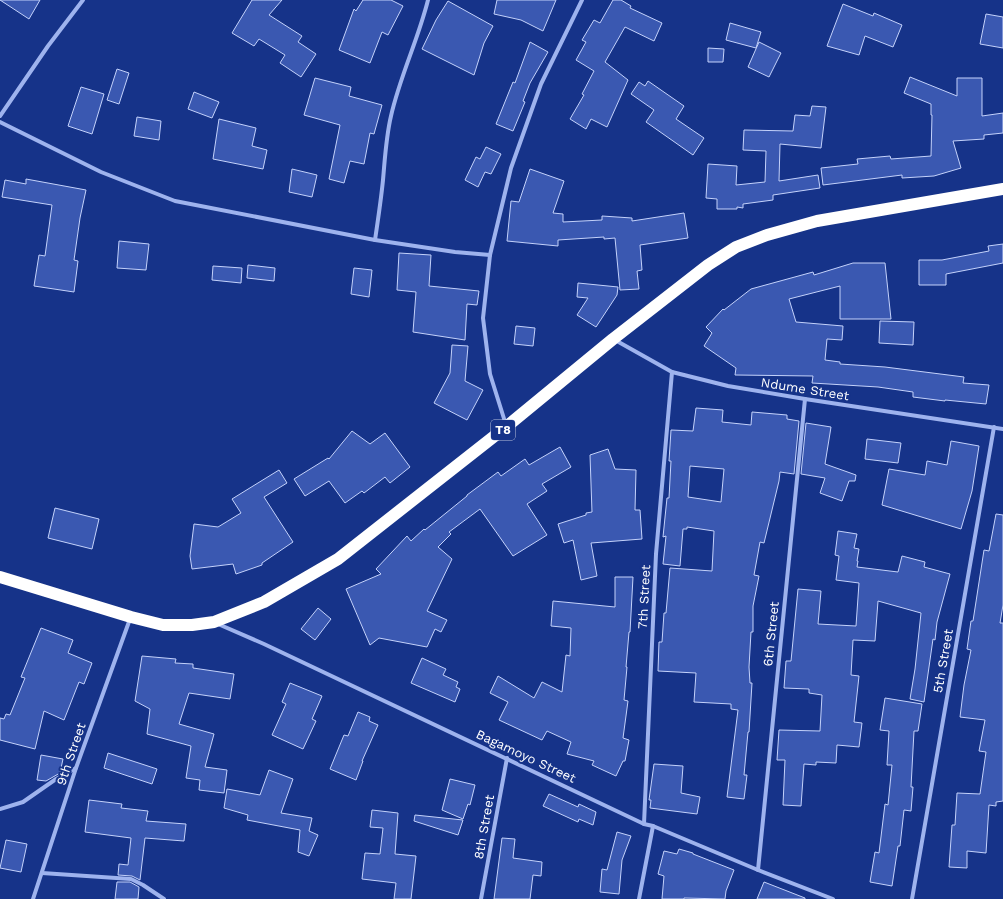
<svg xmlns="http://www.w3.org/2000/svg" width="1003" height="899" viewBox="0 0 1003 899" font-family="'Work Sans',sans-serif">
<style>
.building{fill:#3a58b1;stroke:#c4d2fb;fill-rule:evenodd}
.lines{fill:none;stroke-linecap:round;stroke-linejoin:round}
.street{stroke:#9eb3ee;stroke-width:4}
.highway{stroke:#fff;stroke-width:12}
.labels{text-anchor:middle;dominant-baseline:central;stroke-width:4;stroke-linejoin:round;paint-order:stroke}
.shield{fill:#163389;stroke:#b9c2dc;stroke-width:1}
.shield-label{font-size:12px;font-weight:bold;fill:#fff}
.street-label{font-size:13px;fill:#fff;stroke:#163389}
</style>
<rect width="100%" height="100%" fill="#163389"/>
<g class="building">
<path d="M 0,0 L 40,0 L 29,19 Z"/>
<path d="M 252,0 L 282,0 L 269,15 L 302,36 L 298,42 L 316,54 L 301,77 L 280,63 L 285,55 L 259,39 L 254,46 L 232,33 Z"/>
<path d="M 363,0 L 391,0 L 403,6 L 388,35 L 382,32 L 370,63 L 339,50 L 354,9 L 356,11 Z"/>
<path d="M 497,0 L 556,0 L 543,31 L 521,20 L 494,14 Z"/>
<path d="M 613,0 L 621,0 L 631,6 L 630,8 L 662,23 L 654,41 L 625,27 L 605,62 L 628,80 L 607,127 L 591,119 L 586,129 L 570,119 L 584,95 L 582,94 L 594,71 L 576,60 L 586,42 L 582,40 L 594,20 L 600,23 Z"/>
<path d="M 448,1 L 493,26 L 484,43 L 474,75 L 422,49 L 436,20 Z"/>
<path d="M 843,4 L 873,16 L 874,13 L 902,25 L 893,47 L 865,36 L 859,55 L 827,46 Z"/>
<path d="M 986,14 L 1003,17 L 1003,48 L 980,44 Z"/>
<path d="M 730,23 L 761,32 L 756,48 L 726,40 Z"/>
<path d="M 530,42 L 548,52 L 530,83 L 523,101 L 525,102 L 513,131 L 496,124 L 513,82 L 515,83 Z"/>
<path d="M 759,42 L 781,53 L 769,77 L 748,67 Z"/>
<path d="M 708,48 L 724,49 L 723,62 L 708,62 Z"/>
<path d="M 117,69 L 129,73 L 119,104 L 107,100 Z"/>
<path d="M 910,77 L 957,96 L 957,78 L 982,78 L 982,116 L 1003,113 L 1003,133 L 984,135 L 984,139 L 953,141 L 961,168 L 934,176 L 902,178 L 902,175 L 823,185 L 821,168 L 858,164 L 857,159 L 890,156 L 891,159 L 931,156 L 932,115 L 931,115 L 931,104 L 904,93 Z"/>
<path d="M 315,78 L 351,87 L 349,96 L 382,105 L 374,134 L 370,133 L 364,164 L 350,161 L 344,183 L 329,179 L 340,125 L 304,115 Z"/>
<path d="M 648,81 L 684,106 L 676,119 L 704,138 L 693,155 L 646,122 L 654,110 L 631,94 L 639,82 L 645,86 Z"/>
<path d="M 81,87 L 104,94 L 92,134 L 68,126 Z"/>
<path d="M 194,92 L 219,102 L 212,118 L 188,109 Z"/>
<path d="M 812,106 L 826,107 L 821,148 L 780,144 L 779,181 L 818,175 L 820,188 L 773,195 L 773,200 L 743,204 L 743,208 L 737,207 L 737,209 L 717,209 L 717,199 L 706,198 L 708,164 L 737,166 L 736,185 L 765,182 L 766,151 L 743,150 L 744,130 L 793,131 L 795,115 L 810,116 Z"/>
<path d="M 137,117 L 161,121 L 159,140 L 134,136 Z"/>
<path d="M 219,119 L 256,128 L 252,146 L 267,150 L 263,169 L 213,159 Z"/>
<path d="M 486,147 L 501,154 L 491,174 L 485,172 L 478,187 L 465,180 L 476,157 L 480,159 Z"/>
<path d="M 292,169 L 317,175 L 312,197 L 289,192 Z"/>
<path d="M 530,169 L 564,181 L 553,213 L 563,214 L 563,222 L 602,220 L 602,216 L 632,218 L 632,221 L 684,213 L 688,238 L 640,245 L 642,270 L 637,271 L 639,289 L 620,290 L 615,238 L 604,239 L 604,237 L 558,240 L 558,246 L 507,241 L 511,201 L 519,202 Z"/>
<path d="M 26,179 L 86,190 L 80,218 L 74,260 L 78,261 L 74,292 L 34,286 L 39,255 L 45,256 L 52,205 L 2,197 L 5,180 L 26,184 Z"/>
<path d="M 119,241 L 149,244 L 146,270 L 117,268 Z"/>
<path d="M 1003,244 L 1003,263 L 946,274 L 946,285 L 919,285 L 919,260 L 942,260 L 989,251 L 988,246 Z"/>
<path d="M 399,253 L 431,255 L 429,286 L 479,291 L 477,305 L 467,304 L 465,340 L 413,332 L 416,292 L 397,290 Z"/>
<path d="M 853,263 L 885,263 L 891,319 L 840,319 L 840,286 L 789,299 L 796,322 L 843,326 L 842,340 L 827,339 L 825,360 L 840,362 L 840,364 L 885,367 L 964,377 L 963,383 L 989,385 L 986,404 L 945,400 L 945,401 L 913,397 L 913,392 L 878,387 L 812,383 L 813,376 L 735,375 L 736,368 L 704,346 L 712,333 L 706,327 L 723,309 L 724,310 L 751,289 L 813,272 L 814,275 Z"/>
<path d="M 248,265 L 275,268 L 274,281 L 247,278 Z"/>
<path d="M 213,266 L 242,268 L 241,283 L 212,280 Z"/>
<path d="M 354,268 L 372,270 L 369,297 L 351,294 Z"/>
<path d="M 578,283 L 618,287 L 617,295 L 596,327 L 577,315 L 588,298 L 577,297 Z"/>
<path d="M 880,321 L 914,322 L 913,345 L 879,343 Z"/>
<path d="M 516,326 L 535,328 L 533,346 L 514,344 Z"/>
<path d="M 452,345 L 468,346 L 465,381 L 483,390 L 467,420 L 434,403 L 450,373 Z"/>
<path d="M 696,408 L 723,410 L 722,422 L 751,425 L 752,412 L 787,415 L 787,419 L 799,421 L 794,474 L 780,472 L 779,481 L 764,543 L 760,542 L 754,575 L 759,576 L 753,606 L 753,632 L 751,632 L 749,667 L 750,683 L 752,683 L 749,732 L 748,732 L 744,775 L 747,775 L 744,799 L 727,797 L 738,710 L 731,709 L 731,704 L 694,702 L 696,673 L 658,671 L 659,642 L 662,642 L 664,613 L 666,613 L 670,568 L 712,571 L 714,531 L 687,527 L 687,529 L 683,529 L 680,566 L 663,564 L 666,536 L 663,537 L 667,498 L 669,498 L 671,461 L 669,461 L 671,430 L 693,431 ZM 690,466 L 724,469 L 721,502 L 688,497 Z"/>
<path d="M 806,423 L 831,427 L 825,464 L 856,475 L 855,481 L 849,481 L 842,501 L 820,493 L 825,478 L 801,474 Z"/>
<path d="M 352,431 L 370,444 L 385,433 L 410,467 L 390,483 L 385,477 L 364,493 L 362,491 L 345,503 L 329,481 L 305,496 L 294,479 L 328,458 L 329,459 Z"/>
<path d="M 867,439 L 901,443 L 898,463 L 865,459 Z"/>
<path d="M 951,441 L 979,446 L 972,491 L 961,529 L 882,505 L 889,469 L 925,475 L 927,461 L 947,465 Z"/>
<path d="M 560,447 L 571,467 L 542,484 L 547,491 L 527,504 L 547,535 L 513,556 L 480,509 L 449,532 L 451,534 L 438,547 L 452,559 L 427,611 L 447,620 L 441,632 L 435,629 L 427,647 L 379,638 L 370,645 L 346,589 L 381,574 L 376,569 L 407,536 L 411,541 L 424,529 L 425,530 L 467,496 L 467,495 L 498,472 L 501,476 L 525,459 L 529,465 Z"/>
<path d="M 608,449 L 615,469 L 636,470 L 635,510 L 640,510 L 642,539 L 591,543 L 597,576 L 581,580 L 573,540 L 564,543 L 558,524 L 586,515 L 586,513 L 592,512 L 590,455 Z"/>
<path d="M 279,470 L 287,483 L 264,497 L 293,542 L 262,563 L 262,565 L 236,574 L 233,564 L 192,569 L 190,556 L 194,524 L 218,527 L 241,513 L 232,499 Z"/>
<path d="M 55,508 L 99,519 L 92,549 L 48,538 Z"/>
<path d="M 996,514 L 1003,515 L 1003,605 L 1000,623 L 1003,623 L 1003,801 L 996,802 L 996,806 L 989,805 L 986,853 L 967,851 L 967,868 L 949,867 L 952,825 L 955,825 L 957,793 L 980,794 L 986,752 L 979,751 L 985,720 L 960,717 L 964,685 L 971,650 L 967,649 L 971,621 L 973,621 L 984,550 L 989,551 Z"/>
<path d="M 838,531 L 857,534 L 854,548 L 859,549 L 857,561 L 858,561 L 857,567 L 898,572 L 902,556 L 925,562 L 924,567 L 950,574 L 937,622 L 935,640 L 933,639 L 924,702 L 910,699 L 915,669 L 921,613 L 878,601 L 875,641 L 853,640 L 851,675 L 859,676 L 854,722 L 862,723 L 859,747 L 837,745 L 836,763 L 816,762 L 816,765 L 804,764 L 801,806 L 783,805 L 785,760 L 777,760 L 779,730 L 820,731 L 822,695 L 809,693 L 809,689 L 784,688 L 786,661 L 791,661 L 798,589 L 821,591 L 818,624 L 856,626 L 859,583 L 836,580 L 839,556 L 835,555 Z"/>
<path d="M 615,577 L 633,577 L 630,632 L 629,632 L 626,667 L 627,667 L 624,700 L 628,701 L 623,738 L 629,740 L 625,761 L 623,761 L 616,776 L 592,765 L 594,761 L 567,754 L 571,742 L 547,731 L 542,740 L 499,720 L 508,702 L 490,693 L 498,676 L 534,698 L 542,682 L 562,692 L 566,655 L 570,656 L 571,628 L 551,626 L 553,601 L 615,607 Z"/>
<path d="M 318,608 L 331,619 L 315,640 L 301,629 Z"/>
<path d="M 41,628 L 73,640 L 68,653 L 92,663 L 84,684 L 79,682 L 64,720 L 44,711 L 35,749 L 0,740 L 0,718 L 4,719 L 6,714 L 10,715 L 25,678 L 21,677 Z"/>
<path d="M 142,656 L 176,659 L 175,663 L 193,664 L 193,668 L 234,674 L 230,699 L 189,693 L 179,724 L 214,734 L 205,767 L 227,770 L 224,793 L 199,790 L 200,780 L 186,778 L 191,746 L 147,734 L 150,709 L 135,701 Z"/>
<path d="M 422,658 L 446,669 L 443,675 L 458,682 L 456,687 L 460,689 L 455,702 L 411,683 Z"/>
<path d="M 290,683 L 322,696 L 312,719 L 316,721 L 303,749 L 272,735 L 286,704 L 282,702 Z"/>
<path d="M 885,698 L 922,704 L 918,731 L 914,731 L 911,787 L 913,787 L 911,811 L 904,810 L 900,846 L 898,846 L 892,886 L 870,882 L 875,852 L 879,853 L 885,804 L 888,805 L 892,765 L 887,765 L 889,731 L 880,730 Z"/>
<path d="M 358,712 L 370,717 L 369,721 L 378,725 L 362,761 L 363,761 L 356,780 L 330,769 L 344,735 L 348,736 Z"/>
<path d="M 108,753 L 157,769 L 152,784 L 104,768 Z"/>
<path d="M 41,755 L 63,759 L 60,773 L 46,781 L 37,780 Z"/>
<path d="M 654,764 L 683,766 L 681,793 L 700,797 L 697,814 L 650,808 L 651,800 L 649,800 Z"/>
<path d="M 269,770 L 293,779 L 281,813 L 312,818 L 309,831 L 318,835 L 309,856 L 298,852 L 300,830 L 247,820 L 248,815 L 224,808 L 227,789 L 260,795 Z"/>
<path d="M 450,779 L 475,785 L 470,805 L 468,804 L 463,819 L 442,810 Z"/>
<path d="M 549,794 L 578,807 L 579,804 L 596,812 L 593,825 L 579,819 L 578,822 L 543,806 Z"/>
<path d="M 89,800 L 122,804 L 121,808 L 148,811 L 146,821 L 186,824 L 184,841 L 145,838 L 140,880 L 132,876 L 118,875 L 119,864 L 128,865 L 131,838 L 85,832 Z"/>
<path d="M 372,810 L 398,813 L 395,854 L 416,856 L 411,899 L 394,899 L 396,883 L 362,879 L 365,853 L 380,854 L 383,828 L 370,827 Z"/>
<path d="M 415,815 L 463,820 L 458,835 L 414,821 Z"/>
<path d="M 617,832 L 631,836 L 622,860 L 619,894 L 600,892 L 602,869 L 607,870 Z"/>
<path d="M 502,838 L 515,839 L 513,858 L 542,862 L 541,876 L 533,875 L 530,899 L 494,899 Z"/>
<path d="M 6,840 L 27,844 L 21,872 L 0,868 Z"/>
<path d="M 679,849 L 693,853 L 693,854 L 734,870 L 726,891 L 725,899 L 684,898 L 684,899 L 662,899 L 664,876 L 658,874 L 664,851 L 677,854 Z"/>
<path d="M 117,882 L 130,882 L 139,887 L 138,899 L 115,899 Z"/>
<path d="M 764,882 L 805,898 L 805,899 L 757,899 Z"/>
</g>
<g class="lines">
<g class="street">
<path d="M 0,116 L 48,46 L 83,0"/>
<path d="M 0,122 L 101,172 L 175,201 L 375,240 L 455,252 L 490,255"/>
<path d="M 375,240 C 378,220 381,200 383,180 C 385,158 386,137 391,116 C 400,76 418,40 428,0"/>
<path d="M 615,340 L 672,372 L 728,386 L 805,399 L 1003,429"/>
<path d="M 506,425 L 490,374 L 483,318 L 490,255 L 511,168 L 541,84 L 582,0"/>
<path d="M 218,624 L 264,644 L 644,824 L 653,826 L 758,870 L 833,899"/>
<path d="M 0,809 L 23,802 L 56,779 L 76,768"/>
<path d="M 644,824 L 656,554 L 672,372"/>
<path d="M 758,870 L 805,399"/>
<path d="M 42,873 L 131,879 L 143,885 L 164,899"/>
<path d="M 33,899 L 76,768 L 130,619"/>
<path d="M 481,899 L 507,758"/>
<path d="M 639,899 L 653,826"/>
<path d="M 912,899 L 994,427"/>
</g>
<path class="highway" d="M 0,577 L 131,617 L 163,625 L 192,625 L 214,622 L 264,602 L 338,559 L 506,427 L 613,339 L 708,265 L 736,247 L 767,235 L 817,221 L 1003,189"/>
</g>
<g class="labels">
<rect class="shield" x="491" y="420" width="24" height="20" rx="3"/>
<g class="shield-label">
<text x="503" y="430">T8</text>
</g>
<g class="street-label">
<text transform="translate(805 389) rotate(9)">Ndume Street</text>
<text transform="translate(644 597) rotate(-87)">7th Street</text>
<text transform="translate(771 634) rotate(-84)">6th Street</text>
<text transform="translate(943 661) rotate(-80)">5th Street</text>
<text transform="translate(71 754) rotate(-71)">9th Street</text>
<text transform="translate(526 756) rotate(25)">Bagamoyo Street</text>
<text transform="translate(484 827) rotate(-80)">8th Street</text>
</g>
</g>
</svg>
